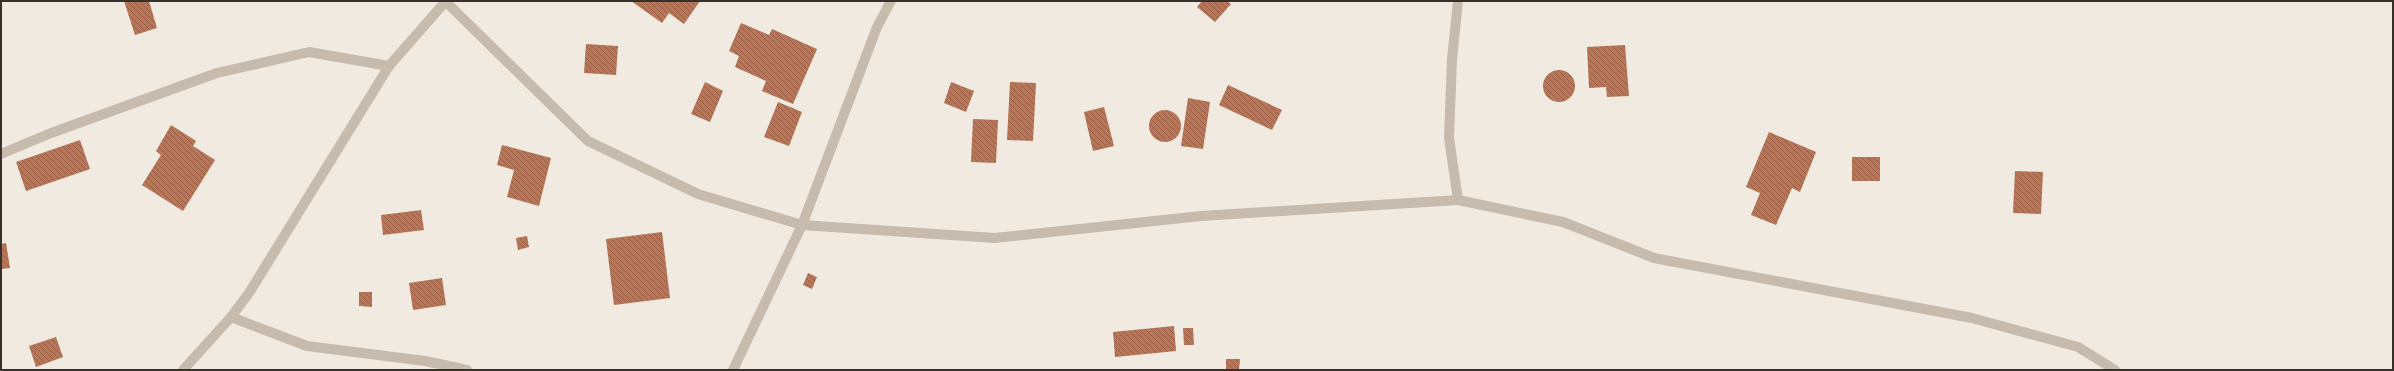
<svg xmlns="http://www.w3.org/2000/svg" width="2394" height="371" viewBox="0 0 2394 371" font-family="Inter,sans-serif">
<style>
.building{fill:url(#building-back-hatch)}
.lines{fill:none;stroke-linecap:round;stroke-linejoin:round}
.minor{stroke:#c7bbad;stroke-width:10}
</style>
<defs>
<pattern id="building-back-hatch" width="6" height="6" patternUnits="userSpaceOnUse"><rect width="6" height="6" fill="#b87557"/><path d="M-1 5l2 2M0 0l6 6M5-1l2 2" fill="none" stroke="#966048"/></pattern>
</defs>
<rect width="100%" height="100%" fill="#f0eae0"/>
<g class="building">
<path d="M 124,1 L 149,1 L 157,28 L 135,35 Z"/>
<path d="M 631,1 L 700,1 L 684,24 L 669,13 L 662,23 Z"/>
<path d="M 1202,1 L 1227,1 L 1231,4 L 1215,22 L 1197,7 Z"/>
<path d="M 741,23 L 769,35 L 772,29 L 817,49 L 793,104 L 762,91 L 766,81 L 735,67 L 739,56 L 729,51 Z"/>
<path d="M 586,44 L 618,46 L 616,75 L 584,73 Z"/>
<path d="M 1625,45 L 1629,96 L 1607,97 L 1606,87 L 1589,88 L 1587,47 Z"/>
<circle cx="1559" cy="86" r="16"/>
<path d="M 705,82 L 723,91 L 710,122 L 691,114 Z"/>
<path d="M 951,82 L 974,91 L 966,112 L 944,103 Z"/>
<path d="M 1010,82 L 1036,83 L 1033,141 L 1007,140 Z"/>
<path d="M 1228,85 L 1282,110 L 1272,130 L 1219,105 Z"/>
<path d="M 1188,98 L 1210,102 L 1203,149 L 1181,146 Z"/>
<path d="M 778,102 L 802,112 L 789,146 L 764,137 Z"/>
<path d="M 1104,107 L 1114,146 L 1093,151 L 1084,112 Z"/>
<circle cx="1165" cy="126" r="16"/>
<path d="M 973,119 L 998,120 L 996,163 L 971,162 Z"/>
<path d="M 171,125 L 196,141 L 193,146 L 215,160 L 183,211 L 142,185 L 161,155 L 156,151 Z"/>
<path d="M 1769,132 L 1816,152 L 1800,192 L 1792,188 L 1776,225 L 1751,215 L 1760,193 L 1746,187 Z"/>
<path d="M 80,140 L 90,169 L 26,191 L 16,162 Z"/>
<path d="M 502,145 L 551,158 L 539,206 L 507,197 L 514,170 L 497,165 Z"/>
<rect x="1852" y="157" width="28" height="24"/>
<path d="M 2015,171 L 2043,172 L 2041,214 L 2013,213 Z"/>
<path d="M 421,210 L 424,230 L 383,235 L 381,215 Z"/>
<path d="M 662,232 L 670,298 L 614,305 L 606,239 Z"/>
<path d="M 527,236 L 529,247 L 518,250 L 516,238 Z"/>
<path d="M 6,243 L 10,268 L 1,269 L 1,244 Z"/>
<path d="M 808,273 L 817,277 L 812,289 L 803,285 Z"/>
<path d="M 442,278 L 446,305 L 413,310 L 409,283 Z"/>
<path d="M 359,292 L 372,292 L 372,307 L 359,306 Z"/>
<path d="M 1174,326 L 1176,351 L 1115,357 L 1113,332 Z"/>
<path d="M 1183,328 L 1193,328 L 1194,345 L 1184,345 Z"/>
<path d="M 56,337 L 63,357 L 36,367 L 29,346 Z"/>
<path d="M 1226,359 L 1240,359 L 1239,370 L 1226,370 Z"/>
</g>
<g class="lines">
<g class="minor">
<path d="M 446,2 L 588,141 L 698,194 L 802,225 L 995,238 L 1201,216 L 1458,200 L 1563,222 L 1654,258 L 1972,318 L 2078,347 L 2115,370"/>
<path d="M 1,154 L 51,133 L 217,73 L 309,52 L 389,66"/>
<path d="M 1458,200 L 1449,138 L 1452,59 L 1458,1"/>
<path d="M 231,317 L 307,346 L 425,361 L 467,370"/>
<path d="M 183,370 L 231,317 L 249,293 L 389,66 L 446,1"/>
<path d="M 733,370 L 802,225 L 877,27 L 891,1"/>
</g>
</g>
<rect width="2394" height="371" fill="none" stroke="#37302b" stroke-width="4"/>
</svg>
